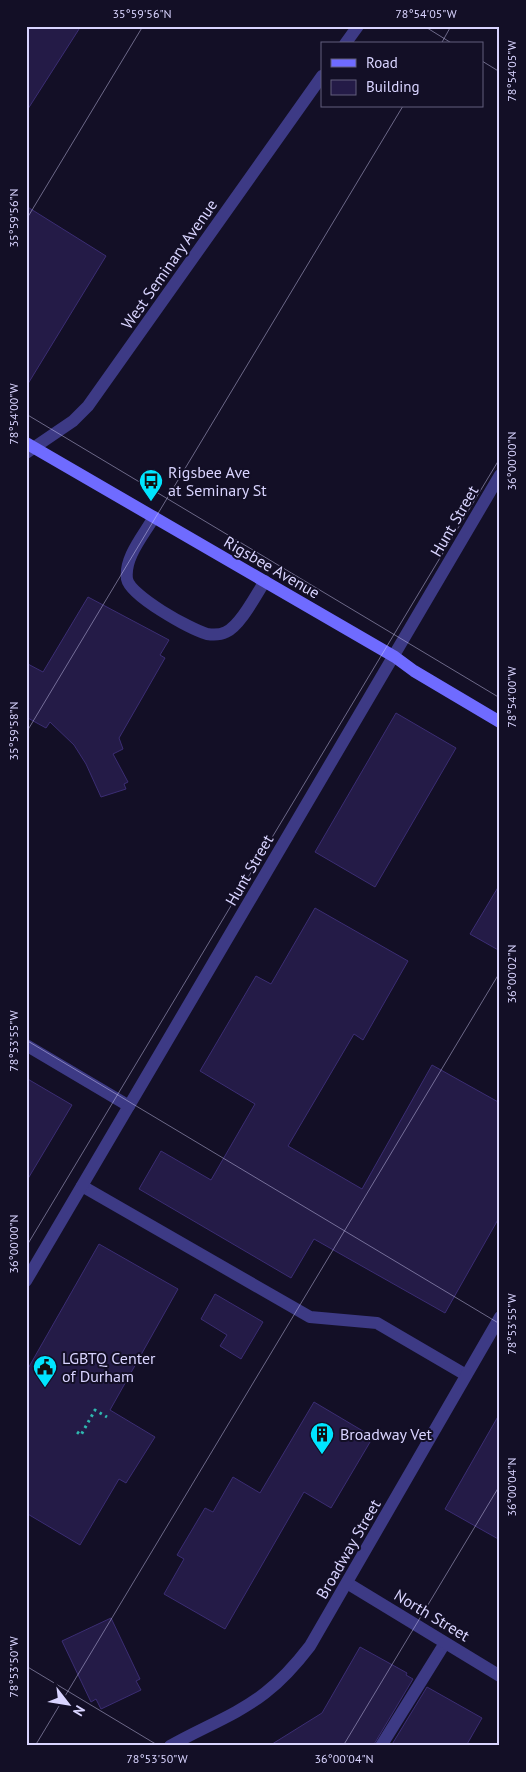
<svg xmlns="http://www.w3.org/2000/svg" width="526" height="1772" viewBox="0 0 526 1772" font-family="'PT Sans',sans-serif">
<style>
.building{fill:#241b47;stroke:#3b2d73}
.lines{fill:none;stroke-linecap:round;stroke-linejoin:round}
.path{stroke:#2fb8b0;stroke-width:3;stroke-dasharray:2.5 4;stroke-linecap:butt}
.lane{stroke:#3d3a85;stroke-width:12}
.street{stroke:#3d3a85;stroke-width:12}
.secondary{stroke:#6f6bff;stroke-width:12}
.ticks{fill:none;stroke:#d9d4ff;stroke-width:1;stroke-opacity:0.45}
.labels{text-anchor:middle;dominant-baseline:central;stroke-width:4;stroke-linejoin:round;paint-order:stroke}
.street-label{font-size:16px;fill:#d9d4ff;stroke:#130f26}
.poi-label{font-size:16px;fill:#d9d4ff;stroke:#130f26;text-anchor:start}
.neatline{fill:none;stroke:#d9d4ff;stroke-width:2}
.ticks-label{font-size:12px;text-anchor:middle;fill:#d9d4ff}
</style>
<rect width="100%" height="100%" fill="#130f26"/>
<g class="building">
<path d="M 26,26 L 81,26 L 26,112 Z"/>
<path d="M 26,206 L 106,256 L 26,387 Z"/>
<path d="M 88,597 L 169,640 L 160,655 L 165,658 L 119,738 L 123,749 L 113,754 L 128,782 L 124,784 L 126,789 L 101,797 L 86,764 L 74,745 L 50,722 L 46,728 L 26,717 L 26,663 L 43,672 Z"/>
<path d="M 396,713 L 456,748 L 375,887 L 315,852 Z"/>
<path d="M 500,884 L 500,951 L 470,934 Z"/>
<path d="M 315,908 L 408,961 L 363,1040 L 354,1034 L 288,1146 L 362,1189 L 432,1065 L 500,1103 L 500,1216 L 445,1313 L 314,1239 L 291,1278 L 139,1189 L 161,1151 L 211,1180 L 255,1104 L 200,1071 L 256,976 L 271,984 Z"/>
<path d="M 26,1078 L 72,1105 L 26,1182 Z"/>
<path d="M 99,1244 L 178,1289 L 110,1410 L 155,1437 L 126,1483 L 119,1479 L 80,1545 L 26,1513 L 26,1372 Z"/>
<path d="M 215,1294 L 263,1322 L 241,1359 L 220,1346 L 227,1335 L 201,1319 Z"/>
<path d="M 314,1402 L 373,1437 L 331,1508 L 304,1492 L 225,1629 L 164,1594 L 184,1559 L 177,1555 L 205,1508 L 213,1512 L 233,1477 L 260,1493 Z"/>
<path d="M 500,1413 L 500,1540 L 445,1509 Z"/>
<path d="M 111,1618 L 140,1679 L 136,1681 L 141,1690 L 101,1709 L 96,1699 L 91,1702 L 62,1641 Z"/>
<path d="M 360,1647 L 407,1673 L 406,1675 L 413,1679 L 373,1746 L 269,1746 L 322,1713 Z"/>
<path d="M 427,1687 L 482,1718 L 466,1746 L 391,1746 Z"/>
</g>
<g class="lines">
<path class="path" d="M 77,1432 L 81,1435 L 95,1410 L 107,1417"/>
<g class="lane">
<path d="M 154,517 C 144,535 124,557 127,579 C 130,596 190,629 207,634 C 213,635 220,635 226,632 C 240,626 256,595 265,581"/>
<path d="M 26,1045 L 129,1106"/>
<path d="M 82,1186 L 310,1317 L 377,1323 L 466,1375"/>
<path d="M 381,1746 L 445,1643"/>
</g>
<g class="street">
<path d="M 345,44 L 358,26"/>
<path d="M 26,453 L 73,421 L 88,406 L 322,76"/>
<path d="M 26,1281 L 500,475"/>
<path d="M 347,1583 L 500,1676"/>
<path d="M 170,1746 C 201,1728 237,1715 265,1693 C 282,1680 297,1663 310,1646 L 500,1317"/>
</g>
<path class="secondary" d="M 26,443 L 395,657 L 414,671 L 500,722"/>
</g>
<path class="ticks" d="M 424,26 L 453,44M 441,44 L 451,26M 482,61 L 500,72M 26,220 L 143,26M 26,414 L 500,698M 26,733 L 403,106M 26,1040 L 500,1324M 26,1247 L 500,458M 26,1666 L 159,1746M 35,1746 L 500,972M 343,1746 L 500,1485"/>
<defs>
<g id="bus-pin" transform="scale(1.25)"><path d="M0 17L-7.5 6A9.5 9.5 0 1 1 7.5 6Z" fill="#00e5ff" stroke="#130f26"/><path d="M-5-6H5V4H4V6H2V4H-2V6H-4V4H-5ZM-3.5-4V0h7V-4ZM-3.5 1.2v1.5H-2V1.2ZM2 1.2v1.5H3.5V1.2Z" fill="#111"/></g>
<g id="civic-pin" transform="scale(1.25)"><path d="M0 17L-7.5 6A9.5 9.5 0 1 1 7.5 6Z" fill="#00e5ff" stroke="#130f26"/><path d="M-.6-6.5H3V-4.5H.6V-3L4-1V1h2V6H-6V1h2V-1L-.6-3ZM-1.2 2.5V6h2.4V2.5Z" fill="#111"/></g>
<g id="building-pin" transform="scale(1.25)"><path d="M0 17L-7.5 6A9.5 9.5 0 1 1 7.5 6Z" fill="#00e5ff" stroke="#130f26"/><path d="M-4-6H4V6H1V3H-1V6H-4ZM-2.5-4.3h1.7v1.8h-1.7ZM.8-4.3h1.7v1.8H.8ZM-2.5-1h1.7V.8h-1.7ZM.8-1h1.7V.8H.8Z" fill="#111"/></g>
</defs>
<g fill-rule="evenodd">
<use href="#bus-pin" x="151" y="481"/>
<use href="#civic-pin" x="45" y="1367"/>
<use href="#building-pin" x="322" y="1434"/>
</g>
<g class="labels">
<g class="street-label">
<text transform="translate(169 264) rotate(-55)">West Seminary Avenue</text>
<text transform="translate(454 521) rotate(-60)">Hunt Street</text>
<text transform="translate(272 567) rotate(30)">Rigsbee Avenue</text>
<text transform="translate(249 870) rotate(-60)">Hunt Street</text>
<text transform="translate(348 1549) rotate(-60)">Broadway Street</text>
<text transform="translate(432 1615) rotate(31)">North Street</text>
</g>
<g class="poi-label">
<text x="168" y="472">Rigsbee Ave<tspan x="168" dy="18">at Seminary St</tspan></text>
<text x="62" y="1358">LGBTQ Center<tspan x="62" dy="18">of Durham</tspan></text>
<text x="340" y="1434">Broadway Vet</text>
</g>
</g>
<rect width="526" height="1772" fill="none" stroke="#130f26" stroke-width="55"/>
<rect x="321" y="42" width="162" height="65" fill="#130f26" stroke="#625e7d"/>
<rect x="331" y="59" width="25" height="8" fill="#6f6bff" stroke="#625e7d"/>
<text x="366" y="68" font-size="15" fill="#d9d4ff">Road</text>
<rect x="331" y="80" width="25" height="15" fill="#241b47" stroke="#625e7d"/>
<text x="366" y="92" font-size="15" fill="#d9d4ff">Building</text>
<g transform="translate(68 1704) rotate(121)" stroke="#130f26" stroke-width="4" paint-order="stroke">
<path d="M0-4L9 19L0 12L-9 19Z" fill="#d9d4ff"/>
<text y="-8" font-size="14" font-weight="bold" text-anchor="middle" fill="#d9d4ff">N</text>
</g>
<rect x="28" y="28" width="470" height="1716" class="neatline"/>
<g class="ticks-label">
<text x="142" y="18">35°59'56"N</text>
<text x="426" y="18">78°54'05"W</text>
<text transform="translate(512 71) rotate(-90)" y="4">78°54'05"W</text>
<text transform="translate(14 218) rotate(-90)" y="4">35°59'56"N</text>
<text transform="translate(14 414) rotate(-90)" y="4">78°54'00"W</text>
<text transform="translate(512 461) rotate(-90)" y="4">36°00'00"N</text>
<text transform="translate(512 697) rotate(-90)" y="4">78°54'00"W</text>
<text transform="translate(14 731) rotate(-90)" y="4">35°59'58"N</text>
<text transform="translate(512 974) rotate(-90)" y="4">36°00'02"N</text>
<text transform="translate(14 1041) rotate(-90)" y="4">78°53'55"W</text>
<text transform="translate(14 1244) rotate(-90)" y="4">36°00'00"N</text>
<text transform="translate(512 1324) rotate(-90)" y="4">78°53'55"W</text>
<text transform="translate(512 1487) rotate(-90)" y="4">36°00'04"N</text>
<text transform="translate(14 1667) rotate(-90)" y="4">78°53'50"W</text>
<text x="157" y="1763">78°53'50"W</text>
<text x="344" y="1763">36°00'04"N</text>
</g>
</svg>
